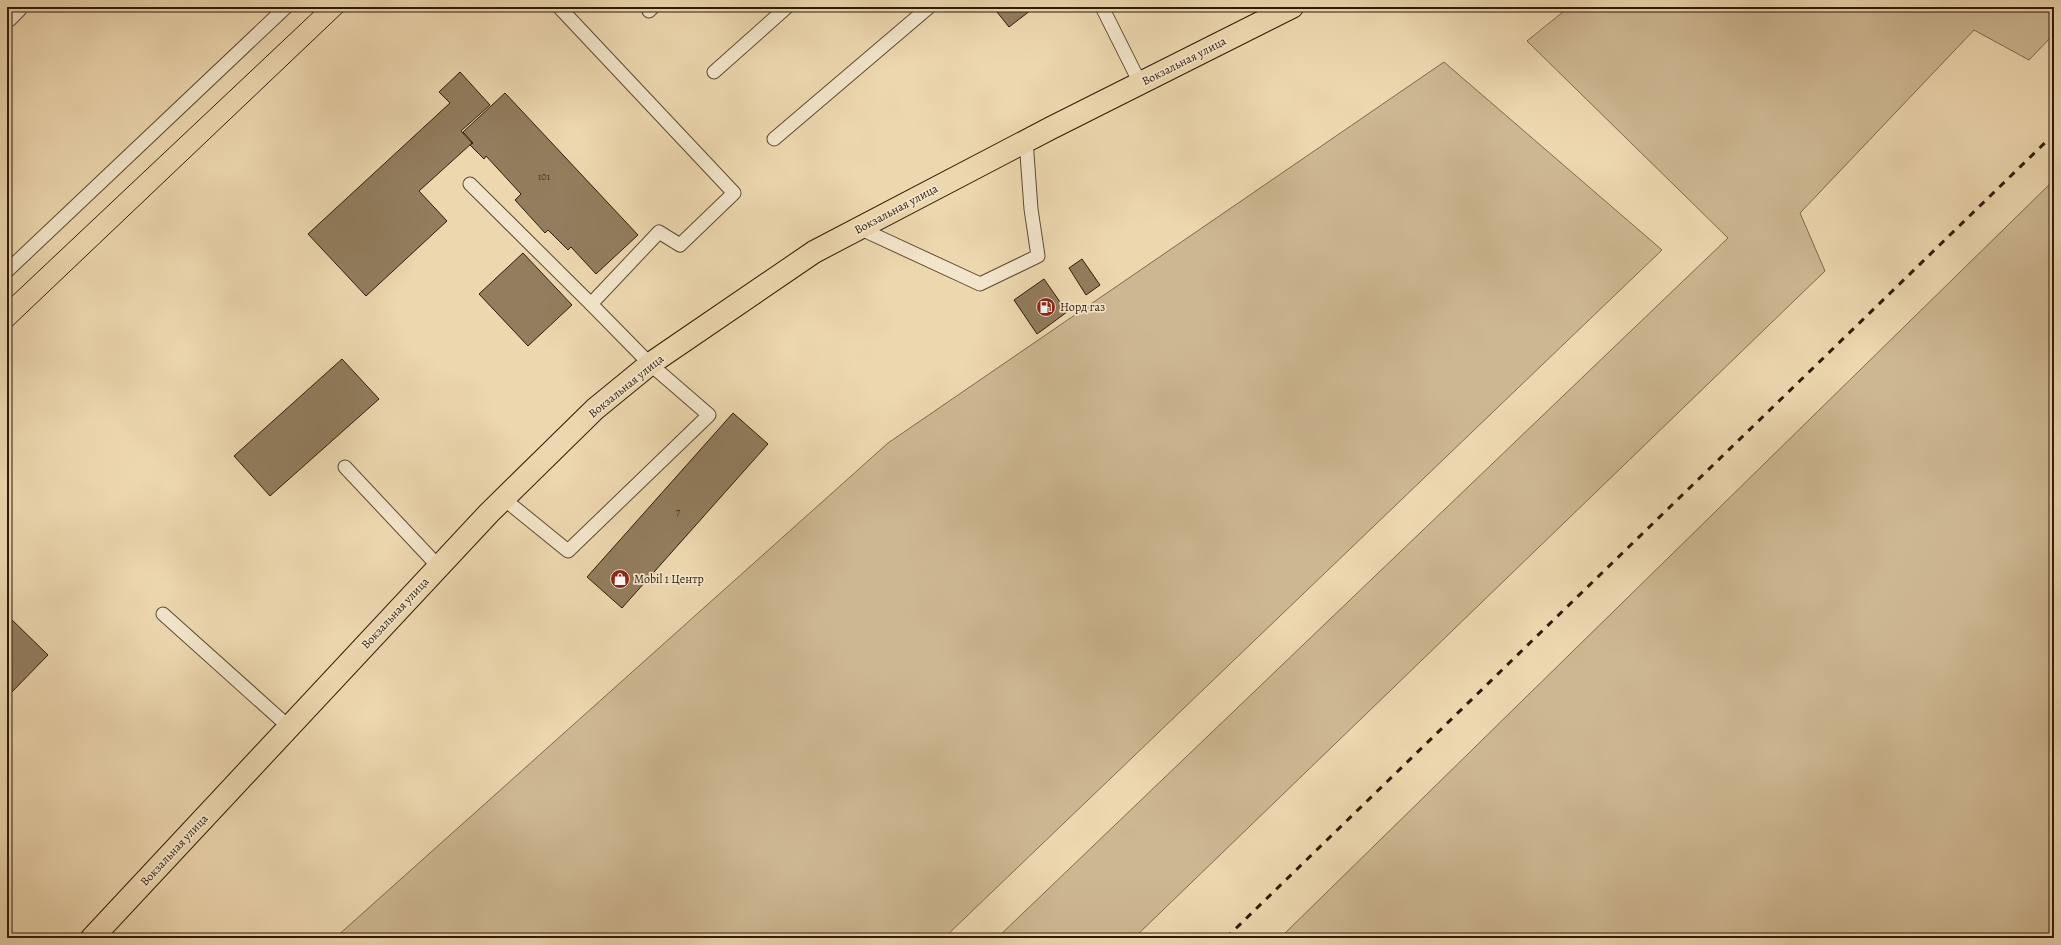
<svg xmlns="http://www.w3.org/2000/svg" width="2061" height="945" viewBox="0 0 2061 945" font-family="Alegreya,serif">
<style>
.green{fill:#cdb792;stroke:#7e694c}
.building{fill:#927d5e;stroke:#2f1b07}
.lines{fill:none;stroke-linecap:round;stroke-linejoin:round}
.service-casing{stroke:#5e4a31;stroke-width:15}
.tertiary-casing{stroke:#5e4a31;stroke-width:24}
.primary-casing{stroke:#2f1b07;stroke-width:24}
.service{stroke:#f3e5cb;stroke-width:13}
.tertiary{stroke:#f3e5cb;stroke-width:22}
.primary{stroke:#edd7af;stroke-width:22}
.tram{stroke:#2f1b07;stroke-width:1}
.rail{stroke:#2f1b07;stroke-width:3;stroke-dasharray:7 7;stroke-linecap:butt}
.labels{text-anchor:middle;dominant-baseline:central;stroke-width:3.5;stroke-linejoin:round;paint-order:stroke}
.number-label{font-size:10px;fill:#48341d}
.street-label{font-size:12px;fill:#2f1b07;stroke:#f3e5cb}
.poi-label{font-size:12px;fill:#2f1b07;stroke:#f3e5cb;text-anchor:start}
</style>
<rect width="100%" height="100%" fill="#edd7af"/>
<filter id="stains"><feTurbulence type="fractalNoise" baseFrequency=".005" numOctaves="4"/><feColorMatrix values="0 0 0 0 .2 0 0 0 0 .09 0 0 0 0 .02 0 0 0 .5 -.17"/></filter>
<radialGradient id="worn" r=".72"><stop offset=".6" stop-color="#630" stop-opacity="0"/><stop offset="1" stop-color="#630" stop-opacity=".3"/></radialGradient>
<g class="green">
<path d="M 1569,7 L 2054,7 L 2054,34 L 2029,60 L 1974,30 L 1800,213 L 1825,271 L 1134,938 L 997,938 L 1728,238 L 1527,41 Z"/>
<path d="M 1444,62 L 1662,250 L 944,938 L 335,938 L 888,443 Z"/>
<path d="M 2054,180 L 2054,938 L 1280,938 Z"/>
</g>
<g class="building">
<path d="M 993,7 L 1035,7 L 1009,27 Z"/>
<path d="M 460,72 L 490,105 L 461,131 L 472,143 L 419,191 L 447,221 L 366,296 L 308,234 L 450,103 L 439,92 Z"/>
<path d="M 505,93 L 638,235 L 596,274 L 571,247 L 568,250 L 548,230 L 545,233 L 515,200 L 521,194 L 486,156 L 484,159 L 470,145 L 473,143 L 463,132 Z"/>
<path d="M 523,253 L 572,305 L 528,346 L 479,294 Z"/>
<path d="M 1082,259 L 1100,285 L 1086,295 L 1069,268 Z"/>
<path d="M 1044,279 L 1067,312 L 1037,334 L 1014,300 Z"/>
<path d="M 342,359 L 379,399 L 270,496 L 234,456 Z"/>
<path d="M 733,413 L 768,444 L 622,608 L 587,577 Z"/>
<path d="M 7,615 L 48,655 L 7,697 Z"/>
</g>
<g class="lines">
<g class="service-casing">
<g id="service">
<path d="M 1102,7 L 1140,83"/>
<path d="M 649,11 L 653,7"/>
<path d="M 714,72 L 787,7"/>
<path d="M 774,139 L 929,7"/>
<path d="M 470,184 L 591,304"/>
<path d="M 859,228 L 980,284 L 1038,256 L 1031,209 L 1026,140"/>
<path d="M 7,271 L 286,7"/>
<path d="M 345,467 L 439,567"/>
<path d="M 504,499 L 568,551 L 709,415 L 650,364 L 591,304 L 659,232 L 680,245 L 734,193 L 559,7"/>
<path d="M 163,614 L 289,727"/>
</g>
</g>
<g class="tertiary-casing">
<path id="tertiary" d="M 7,16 L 16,7"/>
</g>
<g class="primary-casing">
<path id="primary" d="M 92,938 L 489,513 L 595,409 L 650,364 L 814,252 L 1051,128 L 1292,7"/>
</g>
<use href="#service" class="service"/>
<use href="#tertiary" class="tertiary"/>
<use href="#primary" class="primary"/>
<g class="tram">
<path d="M 7,301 L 319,7"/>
<path d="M 7,331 L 348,7"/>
</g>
<path class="rail" d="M 1226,938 L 2054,134"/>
</g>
<defs>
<g id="fuel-disc" transform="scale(1)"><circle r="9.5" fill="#8f2418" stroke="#f3e5cb"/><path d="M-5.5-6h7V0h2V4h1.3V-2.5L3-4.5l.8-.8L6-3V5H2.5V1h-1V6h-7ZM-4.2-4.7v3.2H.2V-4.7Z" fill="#fff"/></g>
<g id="shop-disc" transform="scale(1)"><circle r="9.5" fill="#8f2418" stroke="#f3e5cb"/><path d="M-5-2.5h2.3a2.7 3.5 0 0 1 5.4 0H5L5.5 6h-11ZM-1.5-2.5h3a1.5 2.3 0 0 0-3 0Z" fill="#fff"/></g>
</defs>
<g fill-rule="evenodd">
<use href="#fuel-disc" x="1046" y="307"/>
<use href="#shop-disc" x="620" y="579"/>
</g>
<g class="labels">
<g class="number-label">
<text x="544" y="176">101</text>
<text x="678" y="511">7</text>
</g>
<g class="street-label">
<text transform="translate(1184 61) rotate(-27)">Вокзальная улица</text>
<text transform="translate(896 209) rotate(-28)">Вокзальная улица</text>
<text transform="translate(626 386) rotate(-39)">Вокзальная улица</text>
<text transform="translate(395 613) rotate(-47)">Вокзальная улица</text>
<text transform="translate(174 850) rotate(-47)">Вокзальная улица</text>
</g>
<g class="poi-label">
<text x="1060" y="307">Норд газ</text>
<text x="634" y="579">Mobil 1 Центр</text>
</g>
</g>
<rect width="2061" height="945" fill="none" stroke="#edd7af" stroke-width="24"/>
<rect x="8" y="8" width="2045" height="929" fill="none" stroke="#2f1b07" stroke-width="2"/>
<rect x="12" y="12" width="2037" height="921" fill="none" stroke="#2f1b07"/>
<rect width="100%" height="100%" filter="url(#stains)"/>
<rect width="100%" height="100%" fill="url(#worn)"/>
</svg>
